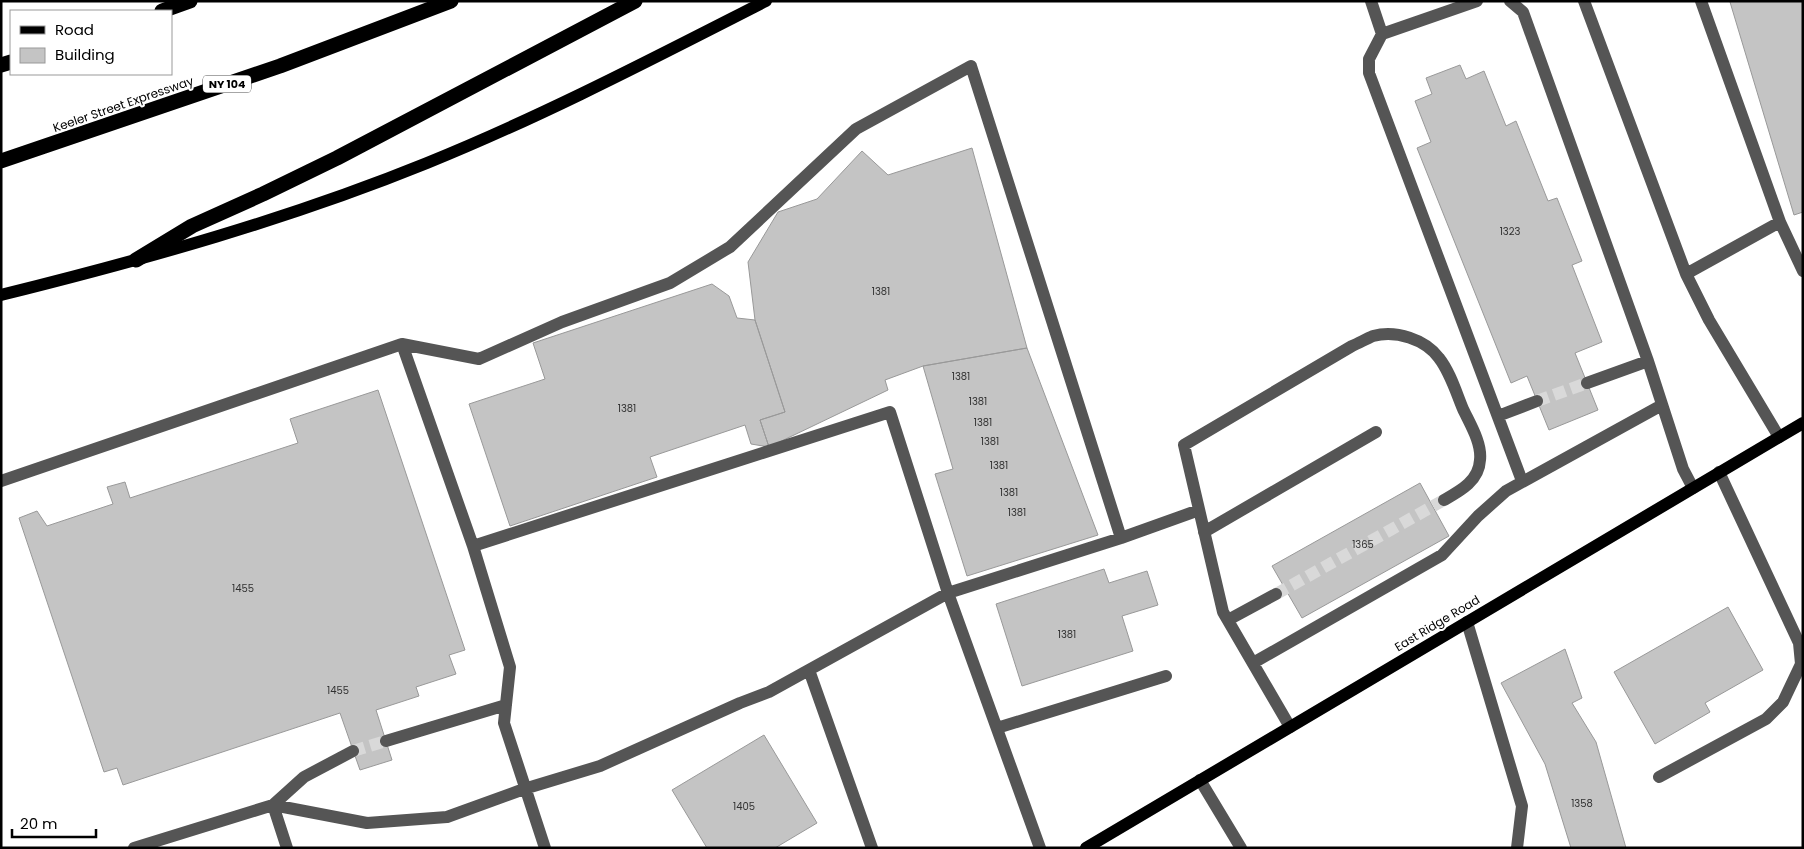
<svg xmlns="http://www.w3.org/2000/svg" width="1804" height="849" font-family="Poppins,sans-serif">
<rect width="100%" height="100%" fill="#fff"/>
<!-- building -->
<path fill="#c4c4c4" stroke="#999" d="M1733,1H1803V212L1794,215L1730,2Z
M1460,65L1466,79L1484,71L1506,126L1516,121L1548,201L1557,198L1582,261L1572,265L1602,342L1575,353L1598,410L1549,430L1527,376L1511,383L1417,148L1431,142L1415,101L1432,94L1426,78Z
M972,148L1027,348L923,366L885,380L888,390L769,447L760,420L785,412L755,320L748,262L778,212L817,199L862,151L888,175Z
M712,284L729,296L737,318L755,320L785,412L760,420L769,447L751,444L745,425L650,457L657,477L510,526L469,404L545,379L533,343Z
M1027,348L1098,535L967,576L935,474L953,469L923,366Z
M378,390L465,650L449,655L456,674L416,687L419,696L376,710L392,760L360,770L340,713L123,785L117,768L104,772L19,518L37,511L47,526L113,504L107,487L125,482L130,498L298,443L290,419Z
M1420,483L1449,536L1302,618L1272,566Z
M1104,569L1109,583L1147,571L1158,605L1122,616L1133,651L1022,686L996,604Z
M1728,607L1763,670L1705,703L1710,712L1655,744L1614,672Z
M1565,649L1582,698L1572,703L1596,742L1626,848H1571L1545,764L1501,683Z
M764,735L817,823L775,848H707L672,790Z"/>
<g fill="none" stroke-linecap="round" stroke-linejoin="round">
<!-- minor-tunnel -->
<path stroke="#d9d9d9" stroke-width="12" stroke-dasharray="12 6" stroke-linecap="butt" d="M1537,401L1587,383
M1276,594L1444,500
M353,751L386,741"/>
<!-- minor -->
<path stroke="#555" stroke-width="12" d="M1371,1L1382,34
M1477,1L1382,34L1369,59V73L1522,481
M1510,1L1523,12L1648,361L1683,469L1693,488
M1584,1L1686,274
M1701,1L1780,222
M402,344L473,546L510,667L504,723L545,848
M1587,383L1648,361
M1498,416L1537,401
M1779,437L1709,320L1686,274L1780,222L1803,271
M1,481L402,344L479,359L562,322L670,283L730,247L856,129L971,66L1121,538
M1204,532L1376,432
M473,546L890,412L948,593L1040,848
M1228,620L1276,594
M1467,622L1522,806L1517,848
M1253,663L1442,555L1478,516L1506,491L1662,405
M809,670L872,848
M1290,727L1223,612L1184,445L1352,346C1359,343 1366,339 1373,336C1396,330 1425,339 1439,358C1450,372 1456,392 1463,409C1470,424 1482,443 1480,460C1479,481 1460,491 1444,500
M997,728L1166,676
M386,741L506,705
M1659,777L1766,719L1783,702L1801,664L1799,643L1719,472
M1200,780L1241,848
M134,848L273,805L367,823L447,817L524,789L600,766L740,703L769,692L948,593L1121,538L1199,510
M287,848L273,805L304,777L353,751"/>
<!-- major -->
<path stroke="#000" stroke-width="12" d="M1,295C146,259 289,219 427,163C543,116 654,58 766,1
M1086,848L1803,423"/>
<!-- highway -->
<path stroke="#000" stroke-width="15" d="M162,11L190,1
M1,65L11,62
M1,161L280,66L451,1
M136,260L192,226L263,194L337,158L635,1"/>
</g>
<g text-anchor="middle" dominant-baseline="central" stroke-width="4" stroke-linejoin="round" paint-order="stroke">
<!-- number labels -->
<g font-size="10" fill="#313131">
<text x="1510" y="231">1323</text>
<text x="881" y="291">1381</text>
<text x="961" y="376">1381</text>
<text x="978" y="401">1381</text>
<text x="627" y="408">1381</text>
<text x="983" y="422">1381</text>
<text x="990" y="441">1381</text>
<text x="999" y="465">1381</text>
<text x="1009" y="492">1381</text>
<text x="1017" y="512">1381</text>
<text x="1363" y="544">1365</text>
<text x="243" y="588">1455</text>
<text x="1067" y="634">1381</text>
<text x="338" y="690">1455</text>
<text x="1582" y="803">1358</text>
<text x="744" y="806">1405</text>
</g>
<!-- shield labels -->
<rect fill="#fff" stroke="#4c4c4c" stroke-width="1" x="203" y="75.5" width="48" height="17" rx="4"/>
<g font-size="11" font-weight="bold" fill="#000">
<text x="227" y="84">NY 104</text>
</g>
<!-- street labels -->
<g font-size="12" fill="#000" stroke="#fff">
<text transform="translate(123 104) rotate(-19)">Keeler Street Expressway</text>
<text transform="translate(1437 623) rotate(-31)">East Ridge Road</text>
</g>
</g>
<!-- border -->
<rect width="1804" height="849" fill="none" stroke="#000000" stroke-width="5"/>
<!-- legend -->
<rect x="10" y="10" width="162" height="65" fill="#ffffff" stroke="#999999"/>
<rect x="20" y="26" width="25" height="8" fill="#000000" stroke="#999999"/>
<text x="55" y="35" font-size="15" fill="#000000">Road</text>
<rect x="20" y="48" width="25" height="15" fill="#c4c4c4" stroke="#999999"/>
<text x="55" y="60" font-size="15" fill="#000000">Building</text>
<!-- scale -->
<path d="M12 829v8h84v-8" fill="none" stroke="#000000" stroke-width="2.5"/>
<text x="20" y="829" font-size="15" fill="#000000" stroke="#ffffff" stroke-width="4" paint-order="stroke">20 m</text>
</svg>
